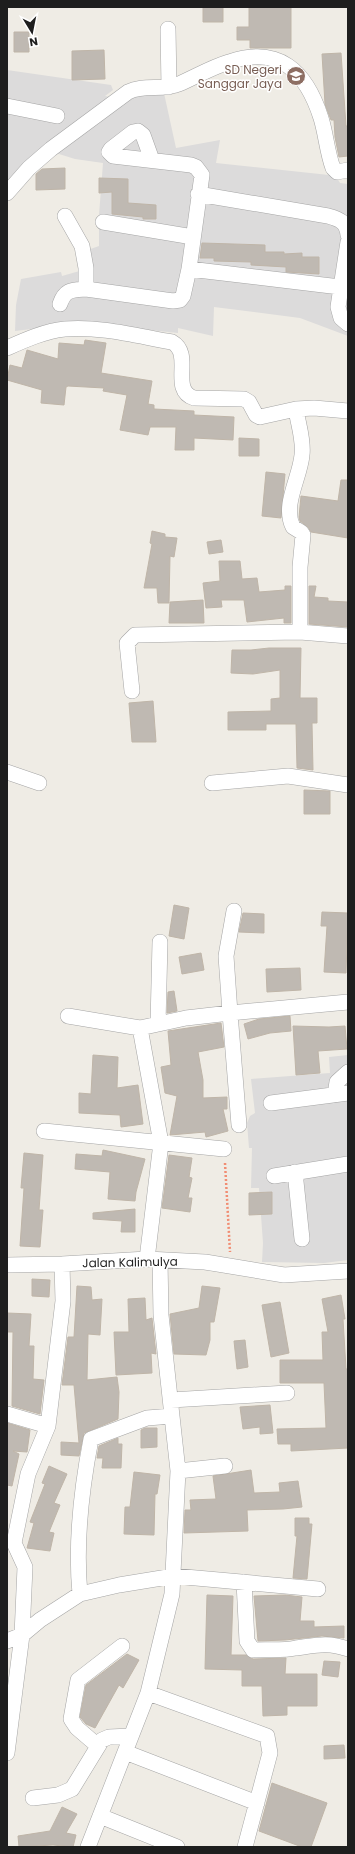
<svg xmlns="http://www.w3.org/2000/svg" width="355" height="1854" font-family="Poppins,sans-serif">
<rect width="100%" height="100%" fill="#efece5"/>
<!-- residential -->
<path fill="#dcdbdb" d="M7,70L111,85L113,90L105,96L111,97L162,84L176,148L220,140L216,163L329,175L337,178L340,183L348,184V336L300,318L214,307L213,336L178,328V333L81,323L15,331L16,305L21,279L61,272L62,276L83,270L85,251L99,246V215L103,163L75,159L43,149L7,184Z
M348,1055V1260L324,1263L262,1262L263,1243L259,1188H251L252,1148H249L247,1123L250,1116L255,1113L251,1079L330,1073L329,1057Z"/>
<!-- building -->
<path fill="#bfb9b2" stroke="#bfb5a8" d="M203,7H223V22H203Z
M249,7H291V48H250V40H237V27H249Z
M14,32H29V52H14Z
M104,50L105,79L72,80V51Z
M341,53L346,126H348V156L339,157L335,137L334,120H331L325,104L322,54Z
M65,168V189L36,190V174L42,169Z
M99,178L128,179V203L156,205V219H143V217L112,214V192L99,193Z
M202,243L265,245V252H284V254L302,253V257H319V274L286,272V267L251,265V262L214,261V258H200Z
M85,340L106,343L101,373L152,381L148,404L154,405V409L194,411V415L234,417L233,440L194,438V450H175L176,427H150L148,435L120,430L127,395L103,391L104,388L68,386L66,387L64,405L41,403L42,390L7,380L10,365L22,368L27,350L58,359L59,343L84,345Z
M239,438L259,439V456H239Z
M266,472L285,474L281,518L262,516Z
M341,480H348V538L311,532L308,527L300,521L299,517L301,496L338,501Z
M152,531L165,534V537L177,538L174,557L170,556L169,603H158L157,588H144L152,544L150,543Z
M221,540L223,552L209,554L207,542Z
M219,561H240L242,579L257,578L259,592L285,590V586H291V623H284V618L247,622L244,600H221L222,607L206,608L203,583L220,581Z
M309,586H316L314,597L328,598V601L348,602V627L309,624Z
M203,600L204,623H169L170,602Z
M269,648H301L300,698H317V723H312L313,770L297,768L296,724H266V730H228V712L271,711V699L280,698V670L253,674L231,673L232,650H251Z
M153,701L156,742H132L129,703Z
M304,790L330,791V814H304Z
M174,905L189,908L184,939L169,936Z
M322,912L348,913L346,973L324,972L327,926H321Z
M243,913L264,914V933L239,932Z
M201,953L204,970L182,974L179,957Z
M300,968L301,990L267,992L266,969Z
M174,991L177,1011L167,1013L168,992Z
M290,1016L291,1031L270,1033L248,1039L244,1024L259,1019Z
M221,1023L224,1047L198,1052L203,1080V1098L227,1097V1109H223L228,1131L206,1137L205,1132L170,1135L177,1096L165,1093L161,1067L171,1065L168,1031Z
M293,1026L329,1027L345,1026L347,1049L318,1051L320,1073L296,1075Z
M93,1055L118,1057L117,1088L138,1085L143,1124L121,1127L120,1115L79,1113V1093L91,1094Z
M103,1150L145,1159L136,1192L135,1201L108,1199L110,1172L75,1169L76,1154L102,1156Z
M24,1153L43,1155L39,1210H43L40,1247L20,1246L24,1188H21Z
M169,1155L192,1158L189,1177L192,1178L188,1198H192L190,1212L162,1208Z
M272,1192V1214L249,1215V1193Z
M135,1209V1232H121L122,1221L93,1219V1213Z
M32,1279L50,1280L49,1297L32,1296Z
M77,1286L91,1287L92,1300L102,1299L100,1335L88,1334L87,1380L117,1377L119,1392L118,1419L84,1433L79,1456L61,1455V1442L79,1443L74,1385H62L68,1337H74Z
M202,1286L220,1288L214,1322H210V1340L206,1355L174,1354L170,1314L199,1308Z
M341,1295L345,1319H343L346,1369H348V1448L291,1451V1444H278L277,1429L326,1428L324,1383H280V1360H323L322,1332H328L322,1299Z
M145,1298L146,1320L152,1318L156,1354L151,1353L152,1373L116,1375L114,1332H129L128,1299Z
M280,1302L289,1353L271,1357L262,1305Z
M7,1313L31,1314L29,1346H34L33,1379L44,1380L40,1414L12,1406L13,1332H7Z
M245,1340L248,1367L237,1369L234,1341Z
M270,1405L273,1433L260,1434V1427L243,1429L240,1407Z
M7,1423L30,1430L27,1452L13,1451L19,1454L12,1486L7,1485Z
M145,1428H157V1447L141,1448V1430Z
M118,1438V1444H122L121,1468H102L103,1458H97L99,1446Z
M49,1466L67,1474L54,1503L60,1505L49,1532L54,1533L50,1551L27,1548L34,1523L30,1522L45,1484L42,1483Z
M251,1470L254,1493L280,1492L279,1483L298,1481L302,1507L283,1509L247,1510L248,1531L184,1533L185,1510H191L190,1500L216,1499L213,1476Z
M134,1472L160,1475L157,1494H155L154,1535L124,1534L125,1507H130Z
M295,1518H309V1524H312L307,1579L293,1578L297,1536H295Z
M207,1595L233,1596L231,1655H246L253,1659L286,1658L285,1674H317V1706H287V1715L263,1716L262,1686H242V1670L205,1669Z
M285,1595L302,1597L300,1621H314V1627L344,1626V1638L322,1636L285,1640L258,1641L254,1596Z
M127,1654L139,1660L123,1688L119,1685L95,1728L86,1724L80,1717L86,1685Z
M324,1661L340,1662L338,1677L322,1675Z
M344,1745L345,1758L324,1759V1746Z
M272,1783L327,1803L311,1847H302L259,1831Z
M62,1807L77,1814L66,1833L76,1835L73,1847L53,1845L19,1847L18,1836L50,1831Z"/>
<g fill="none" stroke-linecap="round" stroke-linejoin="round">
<!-- minor casing -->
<g stroke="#a5a5a5" stroke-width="16">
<path id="minor" d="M168,29L169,87
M7,106L57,116
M7,193L29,168L51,149L128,92C144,84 163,91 179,84C195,77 212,67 229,62C279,45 306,71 321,118C326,134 327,152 333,168L337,172L348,170
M198,194L328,216C339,219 347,222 348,235
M65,216L82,246L86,268V289
M103,222L193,237
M348,242L338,307L341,318L348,324
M189,269L340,287
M60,304C65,289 72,290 86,289L173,301L180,300L183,296L189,269L202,175L196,167L191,165L113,156L109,152L111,149L133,132L138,131L143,135L152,160
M7,348C25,340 45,331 65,329C100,326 137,336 172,342C194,354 169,390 194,398L244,399L249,402L256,415L260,417L296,409L314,408L348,411
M296,409C298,424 304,440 302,455C300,478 282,505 293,527L301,532L303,535L300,567V632
M132,691L127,643L135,635L300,632L348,636
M7,772L39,783
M212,783L288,776L348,785
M234,911L226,956L230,1013L348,1002
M68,1016L140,1028
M158,1024L160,942
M335,1095L337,1082L348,1072
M271,1103L348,1093
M44,1131L224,1149
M295,1172L302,1239
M274,1176L348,1164
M147,1259L161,1143L140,1028L186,1018L230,1013L239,1125
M7,1265L62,1264L147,1259L205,1262L284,1275L348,1271
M171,1400L287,1393
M7,1414L48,1426
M178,1471L225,1466
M244,1582L247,1641L253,1650C267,1649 282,1651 296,1648C318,1645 327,1642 348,1649
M80,1594C75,1542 81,1491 91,1439L147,1418L172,1416
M7,1641L22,1635L40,1620L80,1594L119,1585L174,1576L318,1589
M148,1693L267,1736L270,1753L245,1847
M98,1746L77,1728L71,1719L78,1680L122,1646
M125,1752L257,1803
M7,1753L22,1635L25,1567L14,1543L28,1474L48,1426L63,1301L62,1264
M33,1798L58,1795L72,1789L102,1740L109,1737L131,1736
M100,1816L177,1847
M88,1847L148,1693L172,1594L178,1471L161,1315L160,1260"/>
</g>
<!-- path -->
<path stroke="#f18d73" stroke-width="2.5" stroke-dasharray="2 2" stroke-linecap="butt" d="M225,1163L230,1252"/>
<!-- minor -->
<use href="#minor" stroke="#fff" stroke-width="15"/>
</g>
<!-- icons -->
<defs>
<g id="school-disc" transform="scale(1)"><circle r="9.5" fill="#8d6e63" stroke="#fff"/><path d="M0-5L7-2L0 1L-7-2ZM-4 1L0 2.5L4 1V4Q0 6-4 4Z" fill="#fff"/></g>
</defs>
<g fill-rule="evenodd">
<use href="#school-disc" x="296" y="76"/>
</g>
<g text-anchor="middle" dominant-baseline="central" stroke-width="3" stroke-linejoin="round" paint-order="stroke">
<!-- education labels -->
<g font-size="12" fill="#785e54" stroke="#fff" text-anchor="end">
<text x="282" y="69">SD Negeri<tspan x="282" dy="14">Sanggar Jaya</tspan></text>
</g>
<!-- street labels -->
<g font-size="12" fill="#1e1e1e" stroke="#fff">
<text transform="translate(130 1262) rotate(-1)">Jalan Kalimulya</text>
</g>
</g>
<!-- border -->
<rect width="355" height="1854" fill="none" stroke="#1e1e1e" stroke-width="16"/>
<!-- north arrow -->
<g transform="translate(32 32) rotate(170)" stroke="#ffffff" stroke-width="3" paint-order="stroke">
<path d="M0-3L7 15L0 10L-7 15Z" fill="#1e1e1e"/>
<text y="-6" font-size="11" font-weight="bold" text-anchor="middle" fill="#1e1e1e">N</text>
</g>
</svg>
